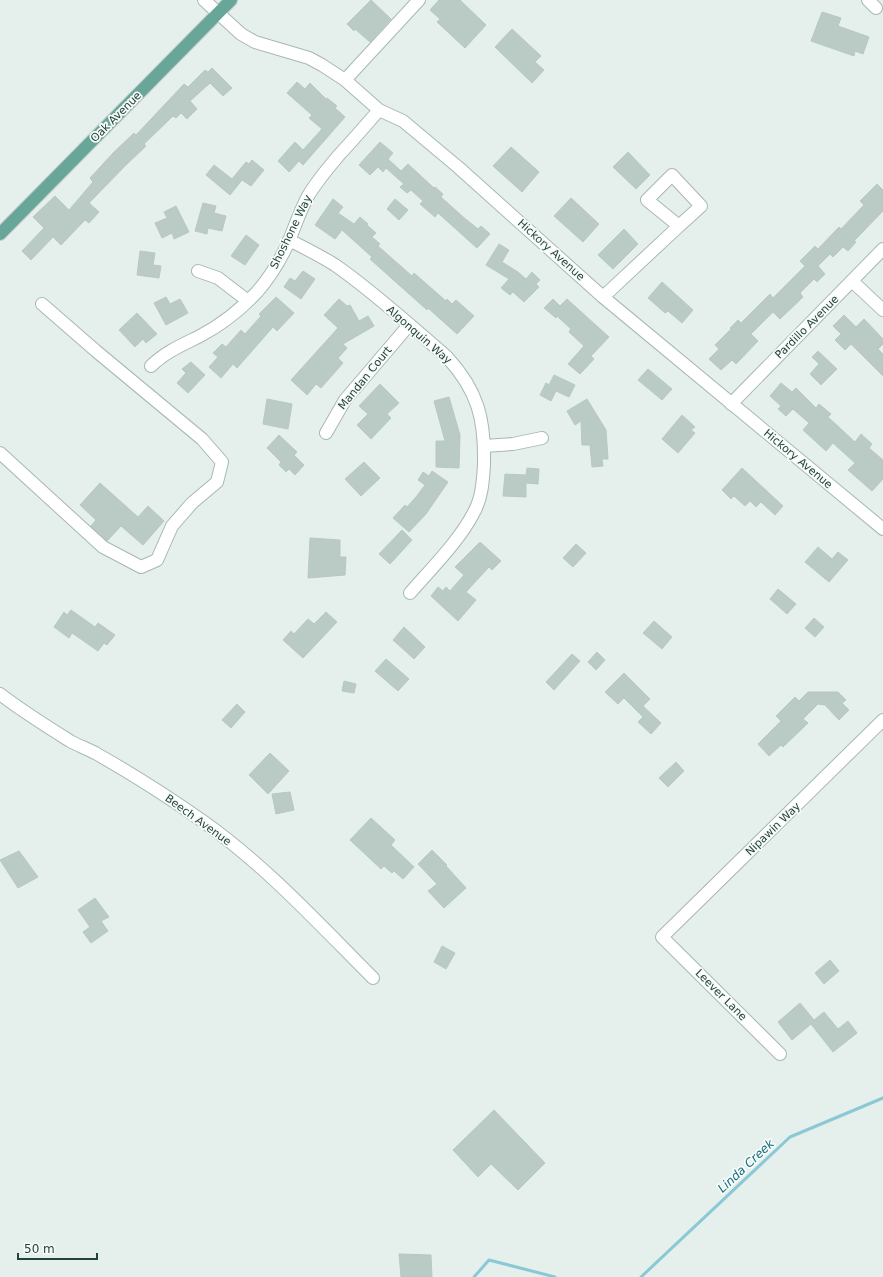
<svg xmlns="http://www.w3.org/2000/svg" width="883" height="1277" font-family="'DejaVu Sans',sans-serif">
<rect width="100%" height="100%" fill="#e5efeb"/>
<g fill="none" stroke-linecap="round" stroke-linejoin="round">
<!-- stream -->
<path stroke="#8bc8d6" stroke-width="3" d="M474,1277L489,1260L555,1277
M641,1277L790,1137L883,1098"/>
</g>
<!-- building -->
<path fill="#bacac4" stroke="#b7c9c2" d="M371,0L391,19L370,42L355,29L354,31L347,24Z
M439,0H460L486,25L465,48L437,22L440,19L430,10Z
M822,12L841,18L838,26L869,37L863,54L855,51L854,56L811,41Z
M512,29L541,56L535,62L544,70L532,83L495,47Z
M212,68L232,88L223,96L210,83L190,101L197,109L187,119L181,113L176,118L173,116L144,144L146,146L126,165L89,203L99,212L89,223L85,220L61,245L53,237L31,260L22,251L44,228L33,217L55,196L69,210L93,182L90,178L114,152L134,133L136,135L184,84L188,87L205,70L208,72Z
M297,82L305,89L310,83L326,99L327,98L337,106L335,108L345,117L303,165L299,161L289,172L278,161L295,142L303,150L322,129L309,118L312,115L287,93Z
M380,142L393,153L388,159L401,171L408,164L434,188L435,187L443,194L441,197L462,216L478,229L481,226L490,234L477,248L438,213L435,217L420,204L423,201L411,190L407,193L400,187L404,184L386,168L383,172L378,167L370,175L359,165Z
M511,147L539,172L522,192L493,166Z
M628,152L650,175L636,189L613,167Z
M252,160L264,170L251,186L242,180L230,195L206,175L214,165L232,179L246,162L249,164Z
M877,184L883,190V211L854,241L856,242L848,251L843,247L833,257L830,254L818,266L825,274L817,282L814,279L800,293L803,297L780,319L773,312L751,334L758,341L736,364L732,360L721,370L709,359L719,349L715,345L731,329L730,328L738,320L741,323L770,294L773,298L805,266L800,261L815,246L818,249L839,227L841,229L864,205L860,201Z
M571,198L599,224L583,242L554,216Z
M333,199L343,207L338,213L354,224L360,217L368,224L367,225L376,233L372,237L380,244L378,246L412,276L414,273L446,301L447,299L452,304L456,300L474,316L457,334L428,308L427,310L370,259L372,257L342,230L335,239L315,225Z
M395,199L408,210L399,220L387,209Z
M203,203L216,206L214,213L226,216L222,231L208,228L207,234L195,231Z
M176,206L189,232L174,239L172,233L162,238L155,223L167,218L164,212Z
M624,229L638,244L613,269L598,255Z
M246,235L259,245L245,265L231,256Z
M499,244L509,250L502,262L518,272L526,279L532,272L540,280L536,284L539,287L524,302L513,292L510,295L501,288L509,279L486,265Z
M140,251L155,253L153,265L161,266L159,278L137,275Z
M303,271L315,279L301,299L284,287L290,278L295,281Z
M662,282L693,310L682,323L668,311L665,313L648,298Z
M166,297L170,304L180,299L188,313L166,325L154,303Z
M276,297L294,313L277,331L273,327L237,368L233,364L221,378L209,367L218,357L213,353L222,344L226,347L241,330L245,334L261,316L259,314Z
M339,299L347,306L350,305L359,321L368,316L374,326L343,344L347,348L338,358L343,363L321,388L316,384L307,395L291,380L338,328L324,315Z
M553,299L560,306L567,299L609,337L591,356L594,359L580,374L568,364L584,346L569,332L571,329L557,316L556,318L544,308Z
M137,313L157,334L146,343L143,339L135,347L119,330Z
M844,315L856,327L864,319L883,339V344L878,349L883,354V376L851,344L845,350L835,340L841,334L833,326Z
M818,351L837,369L821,385L810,374L819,364L812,357Z
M191,362L205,375L188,393L177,383L186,373L182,369Z
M648,369L672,389L662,400L638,380Z
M554,375L575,385L569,397L556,391L551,401L540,395L546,383L549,385Z
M781,383L792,392L796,388L816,408L819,404L831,414L828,417L855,442L861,434L872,444L869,448L883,460V479L872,491L848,470L855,463L833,443L826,451L803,430L809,423L793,409L786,416L778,409L781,406L770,396Z
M380,384L399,403L387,414L391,418L371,439L357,425L368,414L359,406Z
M449,397L460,435L459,468L436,467V441H445L434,401Z
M267,399L292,404L288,429L263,424Z
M587,399L606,430L608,459H602L603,466L592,467L590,445H582L581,421L575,425L567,411Z
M682,415L695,427L691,430L695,433L678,453L662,439Z
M279,435L297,452L294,455L304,465L295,475L289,469L286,472L279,465L281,462L267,448Z
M364,462L380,478L361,496L345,479Z
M527,468L539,469L538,484L526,483V497L503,496L505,474L526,475Z
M742,468L783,506L775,515L761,502L756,507L750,501L745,506L734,496L731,499L722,490Z
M432,471L448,482L426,514L409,532L393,518L405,505L407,507L416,497L425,485L418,480L423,472L429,476Z
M100,483L138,517L148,506L164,521L143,545L121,526L107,541L91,526L96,520L80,505Z
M402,530L412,540L390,564L379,554Z
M310,538L340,540V557H346L345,575L308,578Z
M480,542L501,561L492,570L489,567L466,592L476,600L458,621L431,596L438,587L443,591L446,587L450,591L464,575L455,567Z
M576,544L586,553L573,567L563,558Z
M818,547L832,559L838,552L848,560L829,582L805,562Z
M778,589L796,604L787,614L770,599Z
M71,610L95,627L98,623L115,635L107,645L104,643L98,651L72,633L69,638L54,627L64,612L67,615Z
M326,612L337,622L303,658L283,640L291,631L294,634L308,619L314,624Z
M814,618L824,627L815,637L805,628Z
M654,621L672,637L662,649L643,633Z
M404,627L425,647L414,659L393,640Z
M597,652L605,660L596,670L588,662Z
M572,654L580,661L554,690L546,682Z
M386,659L409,679L398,691L375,671Z
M624,673L650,699L643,706L661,723L651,734L638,722L643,717L624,698L618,704L605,692Z
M344,681L356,684L354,693L342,691Z
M808,692H838L846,700L842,703L849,710L839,720L825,705L818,704L803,719L808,723L783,747L781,745L769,756L758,744L781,721L776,716L795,697L799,701Z
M237,704L245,712L231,728L222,720Z
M270,753L289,771L268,794L249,775Z
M676,762L684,771L668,787L659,778Z
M290,792L294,810L276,814L272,794Z
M371,818L395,840L391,845L414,867L403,879L394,871L392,873L384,866L381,869L350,840Z
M432,850L447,865L446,866L466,888L444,908L428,891L437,884L418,864Z
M19,851L38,877L18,888L0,860Z
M95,898L109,917L101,921L108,931L91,943L83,932L90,927L78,910Z
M442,946L455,953L446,969L434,962Z
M830,960L839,971L824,984L815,973Z
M800,1003L814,1020L824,1012L838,1029L848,1021L857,1033L833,1052L811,1024L792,1040L778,1022Z
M494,1110L545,1163L518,1190L491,1164L478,1177L453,1150Z
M399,1254L431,1255L432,1277H401Z"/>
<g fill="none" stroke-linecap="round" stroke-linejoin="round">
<!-- minor casing -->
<g stroke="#a7b8b2" stroke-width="14">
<path id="minor" d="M204,0L241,34L255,42L309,58L322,65L345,80L379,110L403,121L458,167L603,297L883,529
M868,0L876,8
M345,80L419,0
M289,240C305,248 321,256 335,265C374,292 412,327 447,357C478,391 485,419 484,464C483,481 482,499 473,514C459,541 430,570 410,593
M198,271L218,278L248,301
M852,281L883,310
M603,297L679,226L647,200L672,175L701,206L679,226
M151,366C165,352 182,345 200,336C221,325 240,310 257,292C270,277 281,259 289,241C295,226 300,211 308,196C317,181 328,168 339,155C353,140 366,125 379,110
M731,404L883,249
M326,433L345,400L409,325
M484,446L513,444L542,438
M0,453L103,547L141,567L157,560L172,526L192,503L217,482L222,462L202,439L96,351L42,304
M0,694C22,711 46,726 70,741C79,746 88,749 97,754C134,775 170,798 204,822C267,867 319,924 373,978
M780,1054L662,937L883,720"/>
</g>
<!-- major casing -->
<g stroke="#c1cac8" stroke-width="14">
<path id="major" d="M0,234L231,0"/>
</g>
<!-- minor -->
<use href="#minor" stroke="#fff" stroke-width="12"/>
<!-- major -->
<use href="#major" stroke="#67a698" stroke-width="12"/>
</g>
<g text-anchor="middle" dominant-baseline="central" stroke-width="3.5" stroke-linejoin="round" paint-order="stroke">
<!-- street labels -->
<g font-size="11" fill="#23423a" stroke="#f6fbf8">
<text transform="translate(116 117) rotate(-45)">Oak Avenue</text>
<text transform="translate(291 232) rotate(-64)">Shoshone Way</text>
<text transform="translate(551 250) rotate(42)">Hickory Avenue</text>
<text transform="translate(807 327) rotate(-45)">Pardillo Avenue</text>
<text transform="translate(419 335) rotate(41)">Algonquin Way</text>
<text transform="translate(365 378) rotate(-51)">Mandan Court</text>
<text transform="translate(798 459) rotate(40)">Hickory Avenue</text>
<text transform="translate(198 820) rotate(36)">Beech Avenue</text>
<text transform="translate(773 829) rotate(-44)">Nipawin Way</text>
<text transform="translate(721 995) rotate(45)">Leever Lane</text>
</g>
<!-- water labels -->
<g font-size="12" font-style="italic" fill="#196d82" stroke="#f6fbf8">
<text transform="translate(746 1166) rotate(-43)">Linda Creek</text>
</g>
</g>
<!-- scale -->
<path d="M18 1253v6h79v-6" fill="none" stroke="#23423a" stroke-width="2"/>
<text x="24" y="1253" font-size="12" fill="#23423a" stroke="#f6fbf8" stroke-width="3" paint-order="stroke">50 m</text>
</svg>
